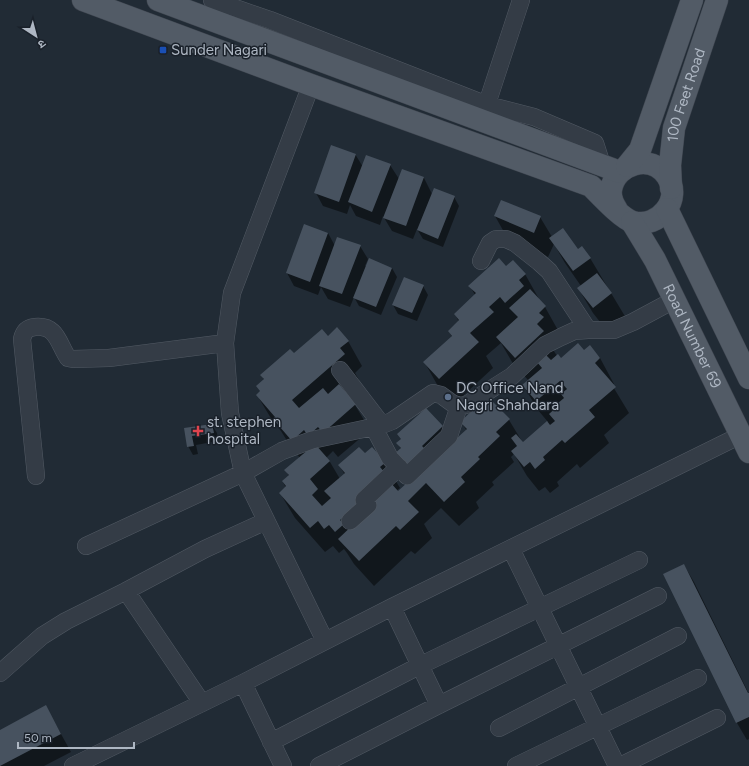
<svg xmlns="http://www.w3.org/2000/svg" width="749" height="766" font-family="Figtree,'Noto Sans Devanagari',sans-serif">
<rect width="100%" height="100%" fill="#212b35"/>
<!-- shadow -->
<path fill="#0007" d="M355,154L363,167L390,165L399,179L424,178L432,194L454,197L459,206L443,247L423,239L417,229L413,239L392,231L383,216L380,225L356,216L350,205L347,214L323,206L316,193Z
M495,216L540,217L552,237L578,250L590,258L626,318L608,332L593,313L578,288L581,286L565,263L554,244L548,257L509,241Z
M328,233L335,246H360L368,259L365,266L392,268L397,277L381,315L359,306L354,297L350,307L328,299L321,287L318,295L294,286L287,273Z
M506,267L525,274L539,299L538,300L545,307L559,332L552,348L557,356L561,359L583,352L589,347L600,358L614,384L612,385L629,413L604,435L609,443L580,468L577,464L557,482L559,486L550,493L545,487L539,491L527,476L514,454L511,457L514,462L492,482L494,485L476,502L479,508L459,526L441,508L424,524L432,538L415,554L411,551L374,586L354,564L347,553L344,549L339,553L333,546L325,552L295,518L280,493L286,488L283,482L289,476L286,470L300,458L289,444L281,431L272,420L257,395L261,392L264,380L262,375L294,355L328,337L348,341L362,366L355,373L359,380L344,392L355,405L370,430L338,457L333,451L326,458L330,462L340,479L345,475L339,465L365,455L385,463L400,488L396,491L398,493L411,481L401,449L398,444L426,409L442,427L452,444L467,431L461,422L485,409L509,420L523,443L548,422L538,410L523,385L528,380L512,362L501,343L486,356L493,368L454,404L439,388L425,363L452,337L449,331L459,322L455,314L475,295L470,286Z
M423,286L428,295L417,321L398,314L393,305Z
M212,425L217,433L218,441L196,445L198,454L193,455L188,446L185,429Z
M684,565L694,582L749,694V739L747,740L737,723L664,574Z
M46,707L71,752L44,766H0V731Z"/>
<!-- building -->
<path fill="#47525f" d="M331,145L356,154L339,202L314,193Z
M366,155L391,164L372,212L348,202Z
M402,169L424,177L406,226L383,218Z
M434,188L455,196L438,239L417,230Z
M501,200L541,216L534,233L494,216Z
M304,224L328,233L310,282L286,273Z
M563,228L578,249L582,246L591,258L573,271L549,238Z
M337,237L361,245L342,294L319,286Z
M369,258L392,268L376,307L353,298Z
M499,258L506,266L513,260L526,274L519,280L524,286L505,303L500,297L489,307L494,312L470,333L479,342L439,379L423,362L452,336L448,331L459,320L454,314L476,293L468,286Z
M597,273L612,293L593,308L577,288Z
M404,277L424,285L412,313L392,305Z
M530,289L546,306L539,313L544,317L537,324L544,331L515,358L496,337L518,317L509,308Z
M337,327L349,341L340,348L345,354L292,400L299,408L323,388L328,394L339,384L356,404L323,433L318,427L308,436L304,430L292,441L273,419L275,417L256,395L260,391L256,386L264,379L260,375L290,349L294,353L322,329L328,336Z
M578,343L584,350L590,345L600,358L595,363L616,387L589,410L595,417L565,443L562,440L543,457L545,460L535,469L530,462L524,467L511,451L517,446L511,438L516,434L523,442L547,421L550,425L555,421L549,414L558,406L557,404L564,398L561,394L567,389L560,381L536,401L522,385L542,368L537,362L545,354L551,360L558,354L561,358Z
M492,401L510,419L496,432L500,436L478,457L480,459L461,477L465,482L444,502L426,483L408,501L419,512L400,530L396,526L359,561L338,539L374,505L370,501L390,482L398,491L467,429L460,422L480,403L485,408Z
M426,408L443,426L422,446L428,452L409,470L394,454L401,448L396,443L401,439L397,434Z
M212,424L214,433L192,436L194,446L187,447L184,428Z
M315,444L330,461L310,479L318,489L312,495L322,506L331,498L324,491L345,473L338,465L359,447L365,453L372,447L386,462L380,467L386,474L361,502L340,520L344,524L335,532L329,525L324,529L318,521L310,528L279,493L286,486L282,481L289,475L284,470Z
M684,564L748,693H749V717L736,723L663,574Z
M46,705L61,734L0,766V730Z"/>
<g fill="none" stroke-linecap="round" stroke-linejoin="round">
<!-- minor casing -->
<g stroke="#525a64" stroke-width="18">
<path id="minor" d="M212,0L270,20L487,105L534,117L595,143L602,165
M311,85L232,293L225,343L230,413L243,473L325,641
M483,116L521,0
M481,261L490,243L496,239H506L515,243L539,262L549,271L588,330
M340,370L382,425
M373,426L390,458L407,476L449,436L459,406
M36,476L22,339C24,331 27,328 35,327C57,325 58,343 68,358L73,359L109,358L225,343
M350,521L368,505L364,500L399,467
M86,546L243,473L282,451L312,440L382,425L392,421L433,393L441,395L452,403L459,406L466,405L512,376L545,345L561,337L574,331L588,330H614L633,322L674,300
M511,549L617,766
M126,591L202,703
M392,607L439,705
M0,673L42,636L66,621L126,591L205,549L266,521
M243,683L283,766
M499,728L678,636
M271,742L419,666L639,560
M73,766L243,683L392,607L741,435
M319,766L439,705L658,596
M516,766L698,678
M620,766L717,718"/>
</g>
<!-- major casing -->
<g stroke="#3e454f" stroke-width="23">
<g id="major">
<path d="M83,0L311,85L591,186C600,195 622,219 633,222C659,229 683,199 667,176C651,153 615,163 611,190C610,197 613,204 617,210"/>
<path d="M158,0L620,172"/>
<path d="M627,166L640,150L692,0"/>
<path id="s1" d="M671,188L670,165L674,128L717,0"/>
<path d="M667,209L749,378"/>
<path id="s2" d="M632,222L655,260L749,452"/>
</g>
</g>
<!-- minor -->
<use href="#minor" stroke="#343c46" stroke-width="17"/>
<!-- major -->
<use href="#major" stroke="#525b66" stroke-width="22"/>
</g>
<!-- markers -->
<rect fill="#1a4fb4" stroke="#1a212a" stroke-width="1.5" x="159" y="46" width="8" height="8" rx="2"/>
<circle fill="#5c6f8a" stroke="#1a212a" stroke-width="1.5" cx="448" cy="397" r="4"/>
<path fill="#e0444e" stroke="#1a212a" stroke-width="1.5" d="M196 425h4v4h4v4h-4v4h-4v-4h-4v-4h4z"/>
<g text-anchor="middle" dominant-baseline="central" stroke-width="3" stroke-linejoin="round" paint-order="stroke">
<!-- poi labels -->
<g font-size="15" fill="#aeb7c3" stroke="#1a212a" text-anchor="start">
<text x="171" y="50">Sunder Nagari</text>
<text x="456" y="388">DC Office Nand<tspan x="456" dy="17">Nagri Shahdara</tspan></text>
<text x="207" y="422">st. stephen<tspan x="207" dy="17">hospital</tspan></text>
</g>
<!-- street labels -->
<g font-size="15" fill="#aeb7c3" stroke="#1a212a">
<text stroke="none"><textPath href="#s1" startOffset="95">100 Feet Road</textPath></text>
<text stroke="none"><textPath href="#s2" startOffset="129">Road Number 69</textPath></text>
</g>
</g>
<!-- north arrow -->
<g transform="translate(36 36) rotate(144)" stroke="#1a212a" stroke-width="3" paint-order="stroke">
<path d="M0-3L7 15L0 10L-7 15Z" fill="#aeb7c3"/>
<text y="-6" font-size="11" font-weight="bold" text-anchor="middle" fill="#aeb7c3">उ</text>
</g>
<!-- scale -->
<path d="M18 742v6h116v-6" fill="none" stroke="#aeb7c3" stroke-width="2"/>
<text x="24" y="742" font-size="12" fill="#aeb7c3" stroke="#1a212a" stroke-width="3" paint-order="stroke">50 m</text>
</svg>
